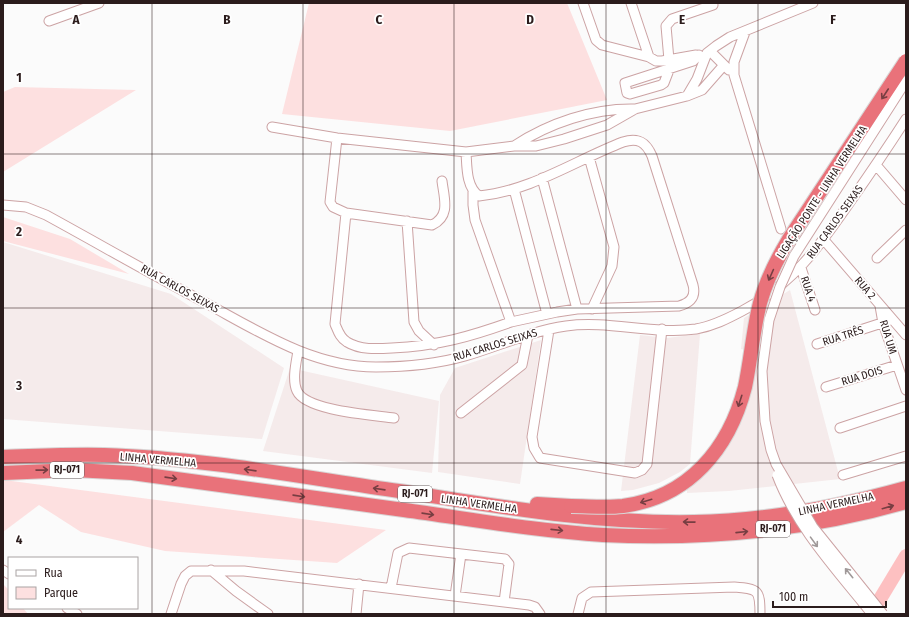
<svg xmlns="http://www.w3.org/2000/svg" width="909" height="617" font-family="'Fira Sans Condensed',sans-serif">
<rect width="100%" height="100%" fill="#fbfbfb"/>
<!-- built -->
<path fill="#f5ebeb" d="M3,242L171,294L284,368L262,439L3,419Z
M790,290L840,479L729,491L687,493V487L702,476L722,454L739,427L744,414L747,400L746,350L741,349L744,318Z
M700,334L690,464L680,472L659,483L633,490L621,491L640,335L667,338Z
M541,340L520,484L438,472L440,395L455,368Z
M290,368L439,401L432,473L263,451Z"/>
<!-- green -->
<path fill="#fde0e0" d="M309,3H567L607,100L450,131L282,114Z
M15,87L136,90L3,172V92Z
M3,217L70,239L129,274L3,241Z
M3,480H4L386,530L337,563L165,551L81,532L39,505L3,532Z
M3,584L9,590V608H23L28,614H3Z"/>
<g fill="none" stroke-linecap="round" stroke-linejoin="round">
<!-- river -->
<path stroke="#fdc0c1" stroke-width="14" d="M871,614L906,556"/>
<!-- minor casing -->
<g stroke="#cca3a4" stroke-width="11">
<path id="minor" d="M583,3L596,40L602,45L649,57
M631,3L649,57L656,61H662L696,55
M49,21L99,3
M745,32L734,62V75L781,229
M710,51L729,70
M669,60L666,26L672,19L713,5
M669,70L664,83L661,85L630,94L627,93L625,83L693,61L699,55
M687,96L702,90L724,65
M272,127L337,138L466,152L514,146H536L564,139L607,125L635,109L687,96L697,79L707,53L716,46L730,37L813,3
M337,138L330,202L333,207L346,213L432,225C451,216 444,198 442,181
M514,146C549,123 593,108 635,109
M466,152C467,167 466,187 479,196C531,191 576,160 623,142C638,137 646,142 652,156L693,285C696,297 690,303 679,306L577,309L557,312L511,322L475,220L473,205V192
M589,157L614,247L612,266L592,309
M876,165L906,200
M542,178L577,309
M514,189L547,314
M3,205L26,207L46,215C99,244 151,274 204,302C258,331 312,367 376,367C404,367 437,364 465,356C499,346 531,331 566,326C609,320 653,335 696,329C713,326 727,319 742,311C792,285 819,247 850,202C869,175 888,147 906,119
M346,213L335,324C338,331 340,338 347,342C360,350 376,349 392,348C437,346 469,337 511,322
M407,221L414,322L419,331L434,345
M824,240L906,335
M877,258L906,230
M801,268L815,310
M880,306L883,323L906,390
M549,330L532,437L534,448L540,458L635,473L642,470L647,464L662,329
M817,344L888,321
M298,351C296,363 292,380 297,391C306,411 373,415 394,418
M826,387L897,365
M461,413L522,365L528,335
M840,428L906,406
M843,475L906,456
M3,570L9,574
M211,570L236,591L268,614
M391,588L398,553L409,548L505,559L509,564L504,602
M455,596L461,554
M67,608L77,614
M171,614L181,584L185,576L191,571H244L529,605L535,607L540,614
M356,614L359,584
M578,614L582,598L591,592L734,587C758,589 760,589 760,614"/>
</g>
<!-- highway casing -->
<g stroke="#d9d6d6" stroke-width="16">
<path id="highway" d="M3,457C37,456 70,454 104,455C202,458 301,477 399,491C497,506 595,524 694,522C765,521 838,507 906,488
M3,473L74,470L132,473C223,485 313,498 404,510C470,519 537,531 603,535C705,540 808,530 906,502
M537,504L571,506"/>
</g>
<!-- minor -->
<use href="#minor" stroke="#fff" stroke-width="9"/>
<!-- highway -->
<use href="#highway" stroke="#e9727a" stroke-width="14"/>
<!-- minor-bridge casing -->
<g stroke="#cca3a4" stroke-width="11" stroke-linecap="butt">
<path id="minor-bridge" d="M777,475C797,528 837,570 872,614
M883,614L813,527L776,464L771,450L765,421L762,371L769,320L780,287L794,256L906,81"/>
</g>
<!-- highway-bridge casing -->
<g stroke="#d9d6d6" stroke-width="16" stroke-linecap="butt">
<path id="highway-bridge" d="M571,506C588,506 605,508 623,506C689,497 729,449 745,387C751,359 753,330 760,303C766,281 777,259 789,239L906,61"/>
</g>
<!-- minor-bridge -->
<use href="#minor-bridge" stroke="#fff" stroke-width="9"/>
<!-- highway-bridge -->
<use href="#highway-bridge" stroke="#e9727a" stroke-width="14"/>
</g>
<!-- one-way arrows -->
<defs><path id="oneway-shaft" d="M-6 0H5M1.5-3L5.5 0L1.5 3" fill="none" stroke-width="1.6" stroke-linecap="round" stroke-linejoin="round"/></defs>
<g stroke="#773e42">
<use href="#oneway-shaft" transform="translate(885 94) rotate(123)"/>
<use href="#oneway-shaft" transform="translate(771 275) rotate(114)"/>
<use href="#oneway-shaft" transform="translate(740 401) rotate(108)"/>
<use href="#oneway-shaft" transform="translate(42 470) rotate(-1)"/>
<use href="#oneway-shaft" transform="translate(250 470) rotate(-172)"/>
<use href="#oneway-shaft" transform="translate(171 478) rotate(8)"/>
<use href="#oneway-shaft" transform="translate(379 489) rotate(-172)"/>
<use href="#oneway-shaft" transform="translate(299 496) rotate(8)"/>
<use href="#oneway-shaft" transform="translate(646 501) rotate(163)"/>
<use href="#oneway-shaft" transform="translate(888 507) rotate(-16)"/>
<use href="#oneway-shaft" transform="translate(428 514) rotate(8)"/>
<use href="#oneway-shaft" transform="translate(689 522) rotate(-179)"/>
<use href="#oneway-shaft" transform="translate(557 530) rotate(6)"/>
<use href="#oneway-shaft" transform="translate(742 532) rotate(-6)"/>
</g>
<g stroke="#a09999">
<use href="#oneway-shaft" transform="translate(814 542) rotate(54)"/>
<use href="#oneway-shaft" transform="translate(849 573) rotate(-129)"/>
</g>
<!-- grid -->
<path fill="none" stroke="#2b1c1c" stroke-width="1" stroke-opacity="0.55" d="M152,3V614M303,3V614M454,3V614M606,3V614M758,3V614M3,154H906M3,308H906M3,463H906"/>
<g text-anchor="middle" dominant-baseline="central" stroke-width="3.5" stroke-linejoin="round" paint-order="stroke">
<!-- shield labels -->
<g fill="#fff" stroke="#6b6060" stroke-width="1">
<rect x="50" y="462" width="34" height="16" rx="3"/>
<rect x="398" y="486" width="34" height="16" rx="3"/>
<rect x="756" y="521" width="34" height="16" rx="3"/>
</g>
<g font-size="10" font-weight="bold" fill="#2b1c1c">
<text x="67" y="470">RJ-071</text>
<text x="415" y="494">RJ-071</text>
<text x="773" y="529">RJ-071</text>
</g>
<!-- street labels -->
<g font-size="11" fill="#2b1c1c" stroke="#fff">
<text transform="translate(822 192) rotate(-57)">LIGAÇÃO PONTE - LINHA VERMELHA</text>
<text transform="translate(835 222) rotate(-54)">RUA CARLOS SEIXAS</text>
<text transform="translate(865 288) rotate(50)">RUA 2</text>
<text transform="translate(180 289) rotate(29)">RUA CARLOS SEIXAS</text>
<text transform="translate(808 289) rotate(71)">RUA 4</text>
<text transform="translate(843 336) rotate(-18)">RUA TRÊS</text>
<text transform="translate(888 337) rotate(73)">RUA UM</text>
<text transform="translate(495 345) rotate(-17)">RUA CARLOS SEIXAS</text>
<text transform="translate(862 376) rotate(-17)">RUA DOIS</text>
<text transform="translate(158 460) rotate(5)">LINHA VERMELHA</text>
<text transform="translate(479 504) rotate(8)">LINHA VERMELHA</text>
<text transform="translate(836 504) rotate(-12)">LINHA VERMELHA</text>
</g>
</g>
<g font-size="13" text-anchor="middle" font-weight="bold" fill="#2b1c1c" stroke="#fff" stroke-width="3.5" stroke-linejoin="round" paint-order="stroke">
<text x="76" y="24">A</text>
<text x="227" y="24">B</text>
<text x="379" y="24">C</text>
<text x="530" y="24">D</text>
<text x="682" y="24">E</text>
<text x="833" y="24">F</text>
<text x="19" y="82">1</text>
<text x="19" y="236">2</text>
<text x="19" y="390">3</text>
<text x="19" y="544">4</text>
</g>
<!-- border -->
<rect width="909" height="617" fill="none" stroke="#2b1c1c" stroke-width="8"/>
<!-- legend -->
<rect x="8" y="557" width="130" height="52" fill="#ffffff" stroke="#aaa4a4"/>
<rect x="16" y="570" width="20" height="6" fill="#ffffff" stroke="#aaa4a4"/>
<text x="44" y="577" font-size="12" fill="#2b1c1c">Rua</text>
<rect x="16" y="587" width="20" height="12" fill="#fde0e0" stroke="#aaa4a4"/>
<text x="44" y="597" font-size="12" fill="#2b1c1c">Parque</text>
<!-- scale -->
<path d="M773 601v6h113v-6" fill="none" stroke="#2b1c1c" stroke-width="2"/>
<text x="779" y="601" font-size="12" fill="#2b1c1c" stroke="#ffffff" stroke-width="3" paint-order="stroke">100 m</text>
</svg>
